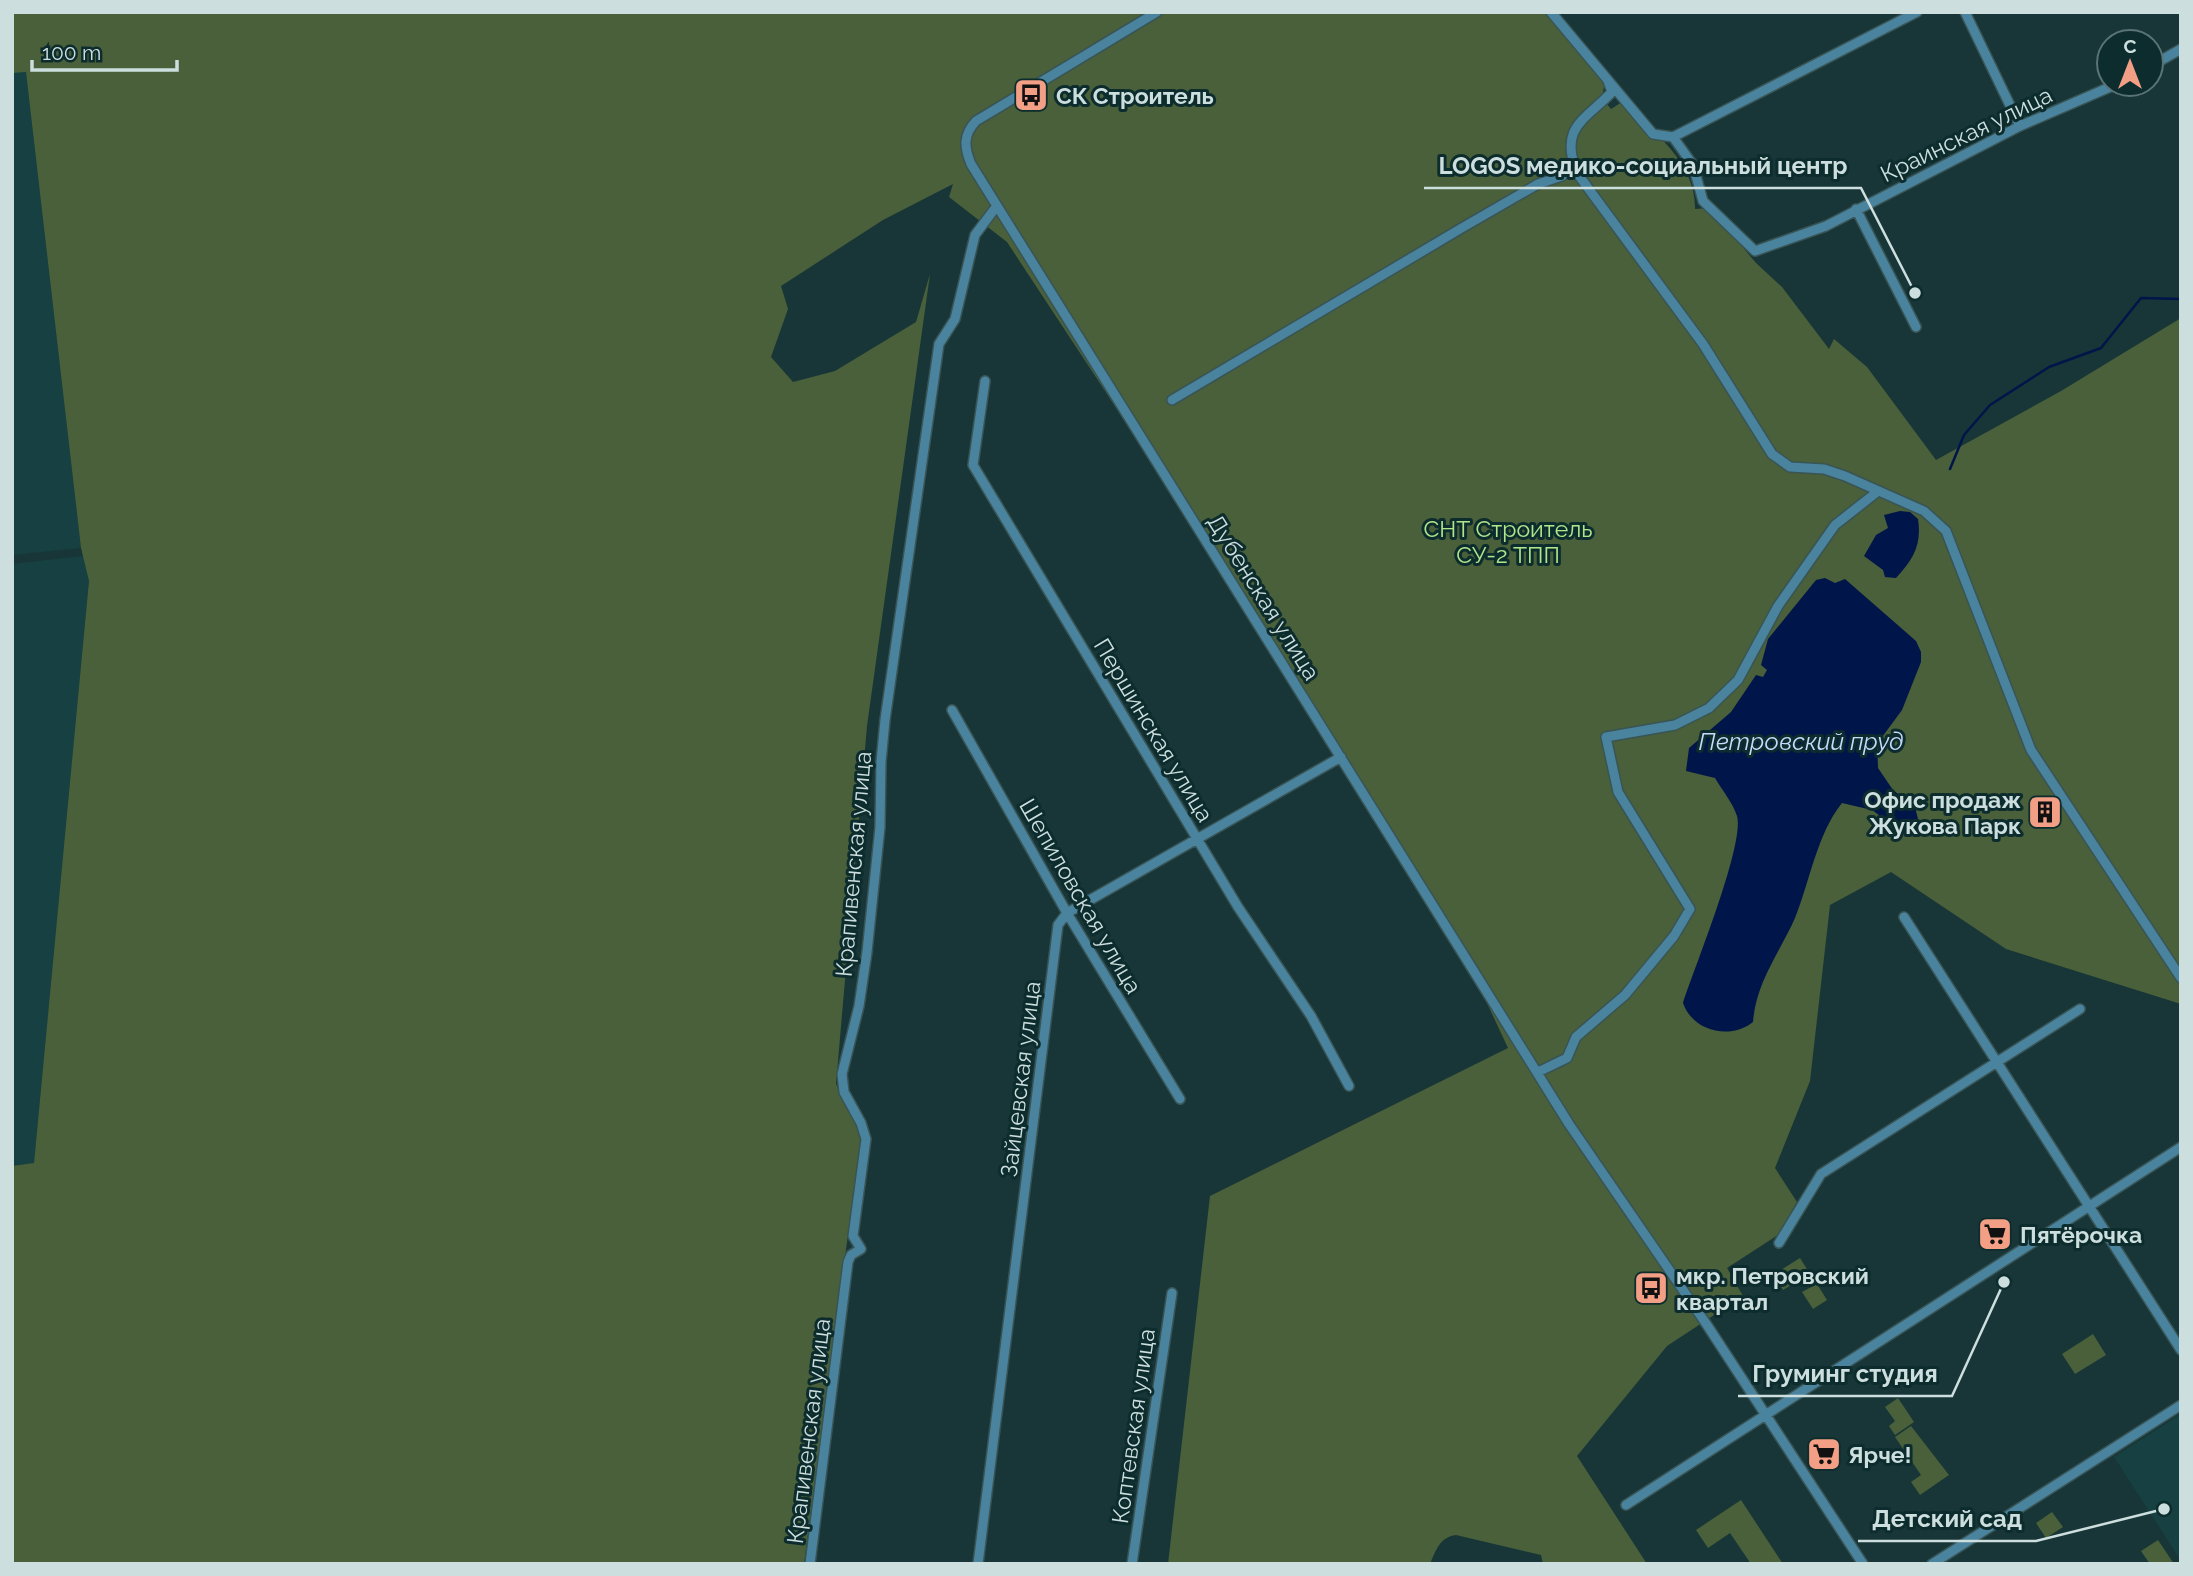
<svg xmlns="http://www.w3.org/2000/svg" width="2193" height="1576" font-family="Raleway,sans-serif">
<rect width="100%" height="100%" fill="#183637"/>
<!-- built -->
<path fill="#164041" d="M26,71L81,548L12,555V73Z
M84,556L89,581L34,1164L12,1166V564Z
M2181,1414V1561L2114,1457Z"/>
<!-- green -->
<path fill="#49603a" d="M12,12H1545L1605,81L1602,98L1611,109L1622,102C1653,131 1696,162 1695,209L1710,208L1756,263L1782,287L1829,349L1834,339L1867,367L1936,460L2061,391L2181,318V1004L2006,949L1891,872L1830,905L1810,1081L1775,1168L1797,1202L1778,1235L1727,1268L1743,1296L1667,1346L1577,1456L1647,1564H1543L1541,1555L1456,1535C1440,1537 1436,1550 1430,1564H1168L1210,1196L1508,1048L1472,971L1314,725L1159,473L1007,242L949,197L953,184L883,220L781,286L788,309L771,357L793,382L835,371L916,322L930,274L867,726L836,1084L859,1126L861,1137L804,1564H12V1166L34,1163L89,581L81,548L26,72L12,73Z
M1800,1258L1810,1274L1783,1290L1773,1275Z
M1817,1284L1827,1300L1813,1309L1802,1292Z
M2093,1334L2106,1355L2075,1374L2062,1354Z
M1898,1398L1914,1422L1895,1435L1889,1426L1895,1421L1885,1407Z
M1911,1426L1949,1475L1920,1495L1911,1482L1921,1475L1895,1437Z
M1741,1500L1783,1564H1751L1730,1533L1708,1548L1696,1530Z
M2052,1512L2063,1527L2046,1538L2036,1523Z
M2158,1540L2174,1564H2150L2141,1551Z"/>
<!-- water -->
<path fill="#001549" d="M1900,511L1910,512L1918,519C1922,545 1913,560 1896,578L1885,577L1883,570L1864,556L1876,535L1888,528L1884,515Z
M1825,578L1835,583L1845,579L1916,641L1921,652V662L1902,710L1877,744L1878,768L1893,790L1915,807L1918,819L1905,834L1872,810L1842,803C1817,834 1810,881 1795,918C1779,954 1756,982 1753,1022C1731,1040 1693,1032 1683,1003C1694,969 1745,844 1737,816C1733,803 1722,790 1715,778L1686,771L1689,748L1731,712L1756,675L1763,677L1767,670L1761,665L1768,639L1816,580Z"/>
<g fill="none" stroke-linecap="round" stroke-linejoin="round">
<!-- stream -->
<path stroke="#001549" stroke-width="2.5" d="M1950,469L1964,435L1990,405L2049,367L2101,348L2141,298L2181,299"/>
<!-- minor casing -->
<g stroke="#395455" stroke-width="12">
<path id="minor" d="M1157,12L976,121C963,135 964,147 971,164L1569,1124L1707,1325L1863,1564
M1551,12L1653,134L1673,137L1693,165L1703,201L1755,251L1826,226L2020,126L2117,84
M1965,12L2020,126
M2151,66L2181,49
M1608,81L1612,92C1584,121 1559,127 1577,173L1703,344L1772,454L1790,467L1824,469L1845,476L1924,511L1946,531L2031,750L2181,978
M1673,137L1917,12
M1856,209L1916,327
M985,381L973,465L1238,907L1311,1016L1349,1086
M1172,400L1460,229L1538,184L1562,176L1572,160
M952,710L1067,913L1180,1099
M1904,917L2181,1350
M1538,1072L1567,1058L1576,1037L1625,995L1674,936L1690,909L1618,792L1606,737L1675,725L1709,708L1738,680L1778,606L1835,525L1877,492
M1779,1243L1821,1174L2080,1009
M1626,1505L2181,1147
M810,1564L848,1262L851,1255L861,1249L853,1236L866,1139L861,1123L844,1092L842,1074L859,1006L867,952L880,827L881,762L885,720L939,344L955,319L975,235L996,207
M978,1564L1058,925L1067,913L1341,757
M1132,1564L1172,1293
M1932,1564L2181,1405"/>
</g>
<!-- minor -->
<use href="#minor" stroke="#4a839e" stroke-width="9"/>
</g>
<!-- icons -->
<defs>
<g id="bus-square" transform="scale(1.75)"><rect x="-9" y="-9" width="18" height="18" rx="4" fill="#f39f86" stroke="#0d2c2d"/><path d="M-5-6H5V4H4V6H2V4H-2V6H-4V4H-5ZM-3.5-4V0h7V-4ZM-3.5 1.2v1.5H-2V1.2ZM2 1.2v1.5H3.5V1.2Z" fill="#111"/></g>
<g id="building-square" transform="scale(1.75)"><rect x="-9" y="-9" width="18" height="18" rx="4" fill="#f39f86" stroke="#0d2c2d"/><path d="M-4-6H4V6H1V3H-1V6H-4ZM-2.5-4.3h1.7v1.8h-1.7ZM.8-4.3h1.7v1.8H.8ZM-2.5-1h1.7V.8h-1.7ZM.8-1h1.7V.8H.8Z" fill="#111"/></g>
<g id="supermarket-square" transform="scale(1.75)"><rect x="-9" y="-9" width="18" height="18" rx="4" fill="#f39f86" stroke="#0d2c2d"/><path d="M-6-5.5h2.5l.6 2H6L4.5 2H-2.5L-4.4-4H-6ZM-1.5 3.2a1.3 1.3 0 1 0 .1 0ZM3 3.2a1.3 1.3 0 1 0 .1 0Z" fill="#111"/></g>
</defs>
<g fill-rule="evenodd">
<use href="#bus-square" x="1031" y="95"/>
<use href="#building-square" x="2045" y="812"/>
<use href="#supermarket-square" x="1995" y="1234"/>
<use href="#bus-square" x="1651" y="1288"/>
<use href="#supermarket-square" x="1824" y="1454"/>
</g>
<g text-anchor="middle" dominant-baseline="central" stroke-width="6" stroke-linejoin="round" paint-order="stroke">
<!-- poi labels -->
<g font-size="23" font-weight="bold" fill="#cddede" stroke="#0d2c2d" text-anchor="start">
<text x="1056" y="95">СК Строитель</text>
<text x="2021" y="799" text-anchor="end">Офис продаж<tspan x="2021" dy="26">Жукова Парк</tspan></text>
<text x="2020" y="1234">Пятёрочка</text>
<text x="1676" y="1275">мкр. Петровский<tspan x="1676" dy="26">квартал</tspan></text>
<text x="1848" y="1454">Ярче!</text>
</g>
<!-- street labels -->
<g font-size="23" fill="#cddede" stroke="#0d2c2d">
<text transform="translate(1966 134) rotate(-26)">Краинская улица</text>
<text transform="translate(1264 597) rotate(58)">Дубенская улица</text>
<text transform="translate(1154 730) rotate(59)">Першинская улица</text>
<text transform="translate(853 864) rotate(-85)">Крапивенская улица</text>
<text transform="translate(1081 896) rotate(60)">Шепиловская улица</text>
<text transform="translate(1020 1079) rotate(-83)">Зайцевская улица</text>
<text transform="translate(1133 1426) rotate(-82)">Коптевская улица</text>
<text transform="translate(808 1431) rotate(-83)">Крапивенская улица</text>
</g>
<!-- park labels -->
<g font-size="23" fill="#b0e68b" stroke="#0d2c2d">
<text x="1508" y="528">СНТ Строитель<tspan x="1508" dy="26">СУ-2 ТПП</tspan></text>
</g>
<!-- water labels -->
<g font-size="24" font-style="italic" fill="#c7dafd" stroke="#0d2c2d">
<text x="1801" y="741">Петровский пруд</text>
</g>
</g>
<!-- callouts -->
<path fill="none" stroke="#cddede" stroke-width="2.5" d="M1915 293L1861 188H1424M2004 1282L1952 1396H1738M2164 1509L2036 1541H1858"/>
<g fill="#cddede" stroke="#0d2c2d" stroke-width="2.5">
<circle cx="1915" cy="293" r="7"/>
<circle cx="2004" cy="1282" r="7"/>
<circle cx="2164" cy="1509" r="7"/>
</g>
<g font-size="24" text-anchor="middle" font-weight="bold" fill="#cddede" stroke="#0d2c2d" stroke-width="6" stroke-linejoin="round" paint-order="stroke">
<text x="1643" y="174">LOGOS медико-социальный центр</text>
<text x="1845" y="1382">Груминг студия</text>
<text x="1947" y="1527">Детский сад</text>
</g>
<!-- border -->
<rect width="2193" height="1576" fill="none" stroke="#cddede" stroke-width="28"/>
<!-- north arrow -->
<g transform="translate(2130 63)"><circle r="33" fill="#0d2c2d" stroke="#5a7374" stroke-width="2"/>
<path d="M0-5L12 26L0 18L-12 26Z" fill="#f39f86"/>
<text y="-10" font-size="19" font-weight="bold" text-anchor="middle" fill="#cddede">С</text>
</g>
<!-- scale -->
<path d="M32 60v10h145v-10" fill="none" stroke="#cddede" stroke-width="3.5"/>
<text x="42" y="60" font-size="21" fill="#cddede" stroke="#0d2c2d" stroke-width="5" paint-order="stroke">100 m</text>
</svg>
